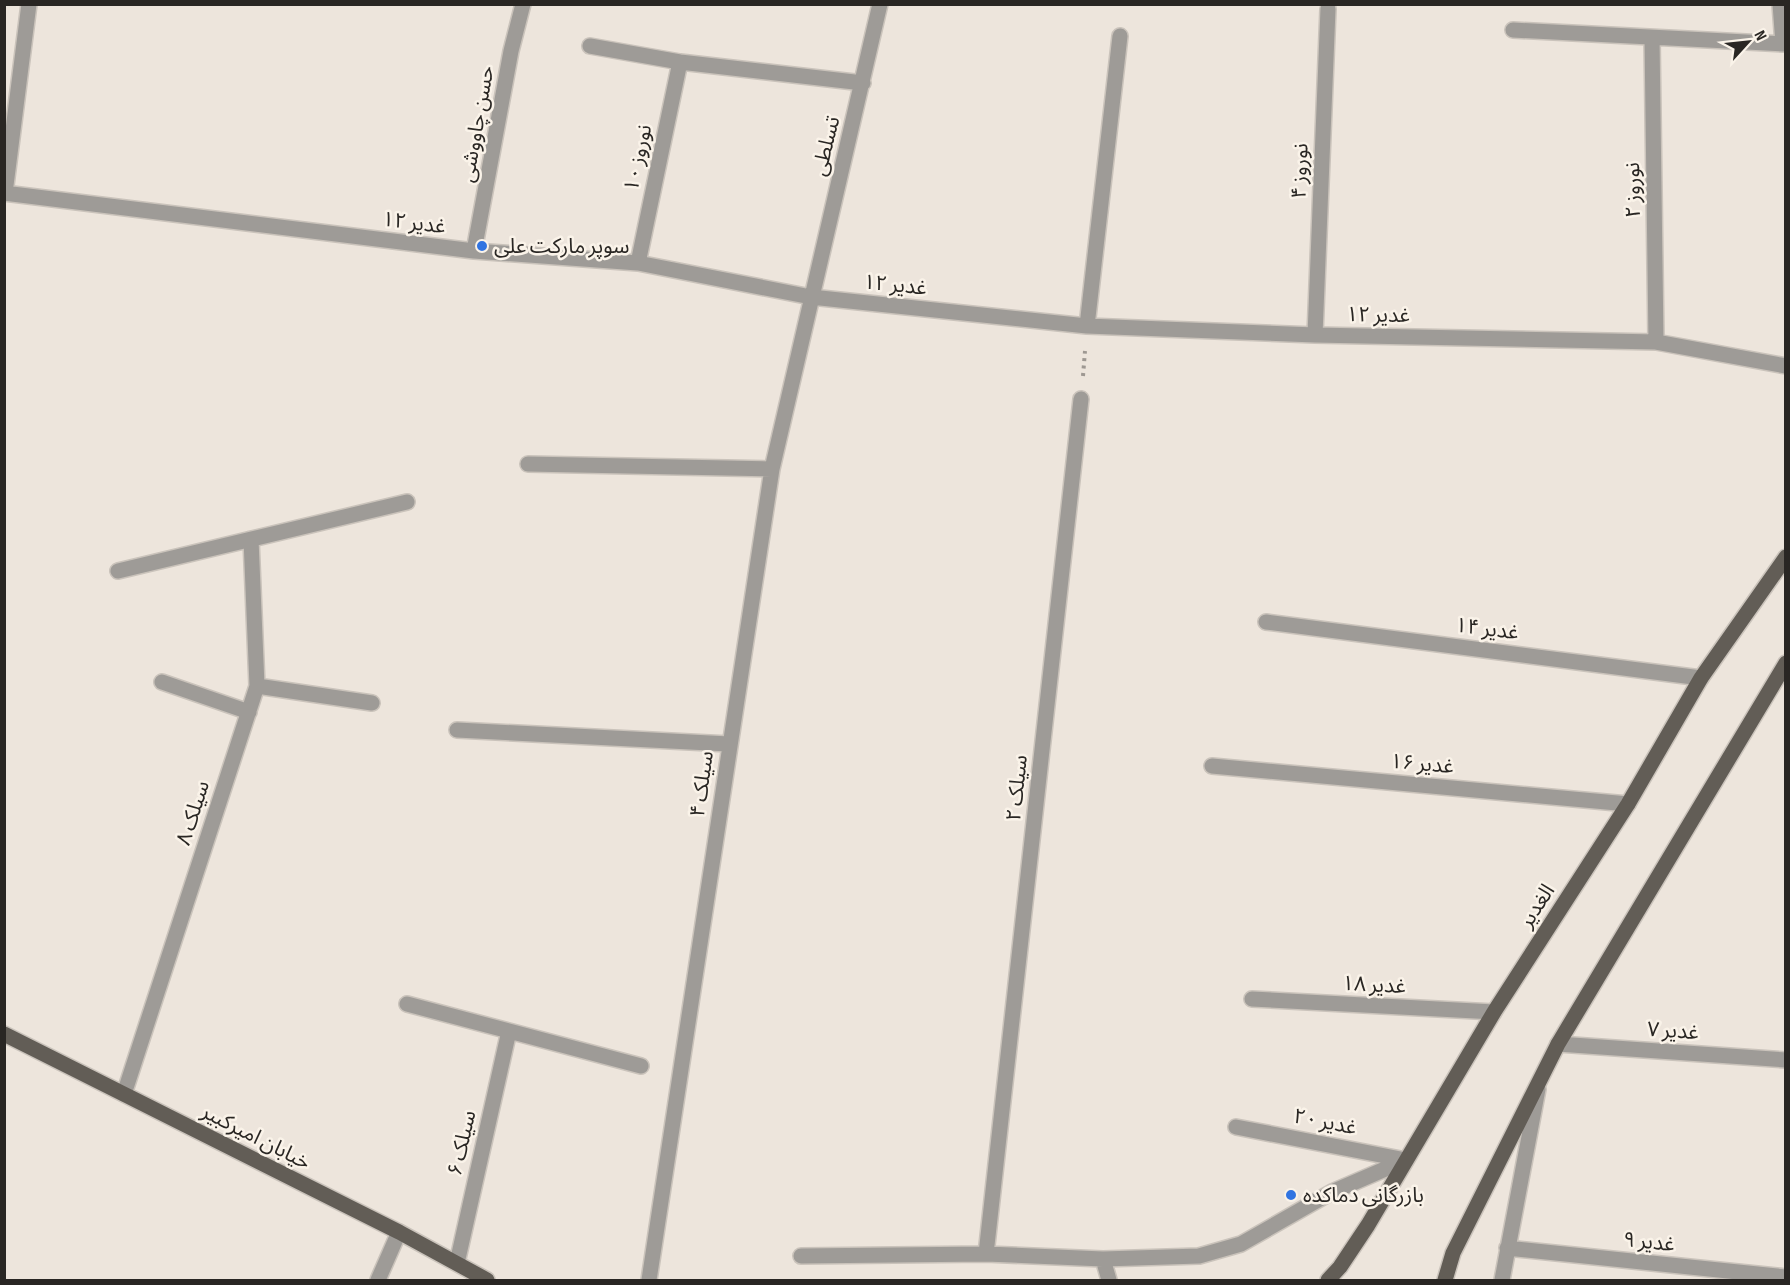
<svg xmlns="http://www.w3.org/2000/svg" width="1790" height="1285" font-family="'Sofia Sans Condensed','Noto Sans Arabic',sans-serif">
<rect width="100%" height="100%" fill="#ede5dc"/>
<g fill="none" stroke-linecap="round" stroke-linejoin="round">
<!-- minor casing -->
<g stroke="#cac3bb" stroke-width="18">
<path id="minor" d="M1513,30L1783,44L1780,4
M1652,38L1656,342
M590,46L680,62L863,83
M4,193L474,251L638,263L811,297L1087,326L1315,335L1656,342L1786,366
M5,193L29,4
M474,251L511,51L523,4
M638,263L680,62
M1087,326L1120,36
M1315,335L1328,9
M528,464L772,469
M118,571L407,502
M1266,622L1701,678
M162,682L249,712
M257,686L372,703
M457,730L729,744
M1212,766L1628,804
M1252,999L1494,1012
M407,1004L641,1066
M1558,1044L1786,1060
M124,1094L257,686L251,539
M1236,1127L1406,1160
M1507,1248L1786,1277
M986,1254L1081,399
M801,1256L986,1254L1103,1259L1199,1256L1241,1244L1332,1192L1406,1160
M1103,1259L1109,1280
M457,1263L509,1031
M378,1280L399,1232
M649,1280L772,469L880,4
M1502,1280L1538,1089"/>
</g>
<!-- major casing -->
<g stroke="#cac3bb" stroke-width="18">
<path id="major" d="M4,1034L399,1232L487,1280
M1328,1280L1340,1267L1368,1225L1494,1012L1628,804L1701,678L1786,557
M1445,1280L1453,1253L1558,1044L1786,663"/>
</g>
<!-- path -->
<path stroke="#9e9892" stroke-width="4" stroke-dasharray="3 4.5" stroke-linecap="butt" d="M1083,376L1085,351"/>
<!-- minor -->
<use href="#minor" stroke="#9e9b97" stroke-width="15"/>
<!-- major -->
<use href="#major" stroke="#625d56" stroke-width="15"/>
</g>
<!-- markers -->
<g fill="#3174e1" stroke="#faf3e9" stroke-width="2">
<circle cx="482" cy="246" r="6"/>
<circle cx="1291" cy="1195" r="6"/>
</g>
<g text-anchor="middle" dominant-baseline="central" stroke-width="5" stroke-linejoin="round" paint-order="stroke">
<!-- street labels -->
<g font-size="21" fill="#292623" stroke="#faf3e9">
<text transform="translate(477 124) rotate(-80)">حسن چاووشی</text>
<text transform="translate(826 146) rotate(-76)">تسلطی</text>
<text transform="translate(638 158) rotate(-78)">نوروز ۱۰</text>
<text transform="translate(1300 171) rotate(-88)">نوروز ۴</text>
<text transform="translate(1633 190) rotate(-91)">نوروز ۲</text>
<text transform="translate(414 223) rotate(7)">غدیر ۱۲</text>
<text transform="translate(895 285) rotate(6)">غدیر ۱۲</text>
<text transform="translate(1378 315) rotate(1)">غدیر ۱۲</text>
<text transform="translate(1487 629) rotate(7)">غدیر ۱۴</text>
<text transform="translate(1422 764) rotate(5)">غدیر ۱۶</text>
<text transform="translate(702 784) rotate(-82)">سیلک ۴</text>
<text transform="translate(1017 788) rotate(-84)">سیلک ۲</text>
<text transform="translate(193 813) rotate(-72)">سیلک ۸</text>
<text transform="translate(1537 906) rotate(-57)">الغدیر</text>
<text transform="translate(1374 985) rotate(3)">غدیر ۱۸</text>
<text transform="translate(1673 1031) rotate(4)">غدیر ۷</text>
<text transform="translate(1325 1122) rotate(11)">غدیر ۲۰</text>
<text transform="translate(256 1137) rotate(27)">خیابان امیرکبیر</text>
<text transform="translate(462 1143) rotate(-77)">سیلک ۶</text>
<text transform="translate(1649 1242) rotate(6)">غدیر ۹</text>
</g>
<!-- poi labels -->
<g font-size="21" fill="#292623" stroke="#faf3e9" text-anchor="start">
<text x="494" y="246">سوپر مارکت علی</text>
<text x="1303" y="1195">بازرگانی دماکده</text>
</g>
</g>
<!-- border -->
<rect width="1790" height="1285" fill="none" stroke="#292623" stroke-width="12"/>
<!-- north arrow -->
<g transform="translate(1748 42) rotate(63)" stroke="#faf3e9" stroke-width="4.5" paint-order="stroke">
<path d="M0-4.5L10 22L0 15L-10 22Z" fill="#292623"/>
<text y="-9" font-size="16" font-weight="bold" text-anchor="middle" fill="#292623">N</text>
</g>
</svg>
